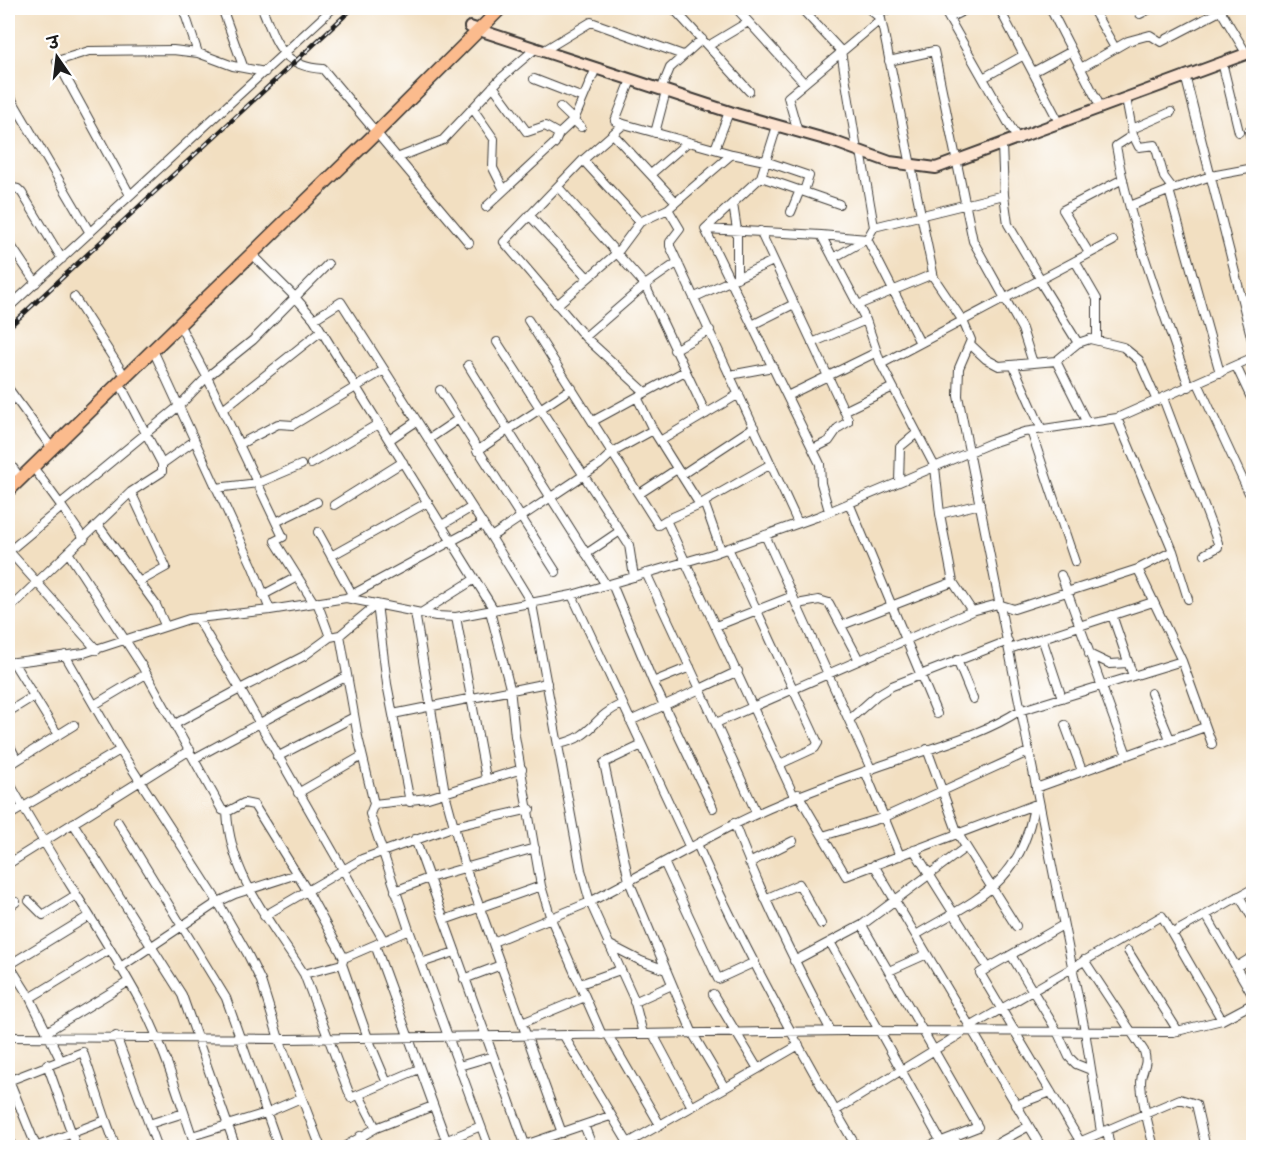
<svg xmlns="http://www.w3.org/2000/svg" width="1261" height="1155" font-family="'Patrick Hand','Playpen Sans Deva',sans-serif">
<rect width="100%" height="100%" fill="#fff"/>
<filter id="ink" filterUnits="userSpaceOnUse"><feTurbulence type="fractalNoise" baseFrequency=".0167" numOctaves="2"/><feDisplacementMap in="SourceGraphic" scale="12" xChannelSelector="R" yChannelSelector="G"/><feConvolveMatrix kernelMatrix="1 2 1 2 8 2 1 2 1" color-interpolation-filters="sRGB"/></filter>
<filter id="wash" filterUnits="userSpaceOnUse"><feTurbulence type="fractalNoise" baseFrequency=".008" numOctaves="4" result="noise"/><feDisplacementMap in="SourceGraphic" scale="24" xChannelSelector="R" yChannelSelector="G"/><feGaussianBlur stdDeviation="1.35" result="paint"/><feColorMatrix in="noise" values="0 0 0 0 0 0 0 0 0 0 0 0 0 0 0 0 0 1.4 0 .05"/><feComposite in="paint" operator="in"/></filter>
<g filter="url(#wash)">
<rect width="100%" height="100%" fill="#f2dfc1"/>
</g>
<g filter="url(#ink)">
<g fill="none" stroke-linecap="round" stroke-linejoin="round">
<!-- street casing -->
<g stroke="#3c3935" stroke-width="10">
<path id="street" d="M183,8L198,53
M222,8L243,66
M262,8C277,43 280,66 323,69L469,243
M673,8L749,91
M736,8L804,83
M801,8L841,51L857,150
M868,8L881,19L934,278L963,321L971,340L959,368L958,396L1085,1031L1101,1132
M943,8L1018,140
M999,8L1060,124
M1050,8L1101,108
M1092,8L1115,48
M1219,8L1246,53
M879,12L900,8
M1140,14L1152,8
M949,18L969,8
M708,46L748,22
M543,51L591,22L683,55
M889,61L934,51L973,241L1022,329L1033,363
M1222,62L1239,132
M1081,68L1128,41L1150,35L1161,42L1220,11
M1033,72L1072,51
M1185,75L1254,348
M983,78L1024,55
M534,79L583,98
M631,80L615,121L624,124L583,160L504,242L585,337L645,392
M493,86L527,132L545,126L559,134L574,120L596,68
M661,90L670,68L702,39
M8,93L90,233
M1126,98L1133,135L1116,146C1130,228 1163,308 1189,387
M560,107L581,127
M473,109L494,139L493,168L504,190
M8,112L16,108
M777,126L761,177L705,229L821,235L866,320L881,364
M1132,129L1171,112
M1249,131L1254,148
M798,132L788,97L881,19L878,8
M655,133L666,91
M613,134L676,202
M1133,135L1139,147L1155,145L1164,177L1173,189L1211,176L1254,168
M8,139L10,143
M1002,145L1004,195
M715,149L729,112
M732,154L765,161L809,176L804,191
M397,158L443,140L500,79L535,49
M583,160L640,222
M651,174L688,142
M761,177L839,204
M8,187L18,189L22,193L62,259
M558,187L645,285L585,337
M1169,190L1220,373
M130,195L57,61L89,51L173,50L198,53L233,66L265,72
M733,204L737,230V278
M1130,206L1173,189
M486,207L555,143L559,134
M668,209L680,229L670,242V246L798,523
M791,212L800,190
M529,215L588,278
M874,227L1004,195L1008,224L1041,280
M705,229L820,464L821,483L829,511
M760,231L848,419V422L838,428L829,441L813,449
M821,235L867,239L920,343
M8,241L36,283
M1113,241L881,364L935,467L940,514L953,582L972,611L998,604L1014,609L1138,569L1173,551
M251,253L295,297L314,319L341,302L491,537L599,465L613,452L653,430L637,397
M1089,253L1063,210L1123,179
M833,258L867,239L874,227L861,151
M1075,261L1097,299V339
M678,262L645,285L706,414
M1039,280L1078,343
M74,297L121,370
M695,297L773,261
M1242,300L1254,299
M557,305L617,253L640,222L668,209L732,154L624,124
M858,305L933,274
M8,308L333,8
M314,319L494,610
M528,320L658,525L666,520L794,796
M179,324L207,377L253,340L328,264
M752,325L794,304
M497,342L629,545L634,577
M812,343L866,320
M971,345L986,359L999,366L1056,361L1087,423
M153,350L252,565L270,610
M674,350L710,330
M1056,361L1078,343L1090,339L1123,347L1139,360L1157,401
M468,365L508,430L572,388
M1236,366L1254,404
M1014,367L1042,430
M730,375L773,367
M1198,383L1249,493
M8,388L48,443
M440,390L556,572
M787,396L877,352
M1163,398L1218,543V547L1205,554
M223,409L321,331
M844,411L893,387
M1117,418L1173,551L1188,599
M593,421L685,371
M653,430L700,505L704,502L721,550
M1031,431L1075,562
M429,439L457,420
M389,440L417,421
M660,441L739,394
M240,444L278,424L293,425L384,370
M477,451L508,430L606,585
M8,461L16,472
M162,464L194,441
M311,464L378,424
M33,467L60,504L179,406L207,377L283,537L275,541L314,603
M681,475L754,427
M899,482L900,447L917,433
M1245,485L1254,481
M216,488L258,483L301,465
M131,492L166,567L139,582
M639,494L677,469
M704,502L771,464
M849,503L937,714
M60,504L84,539
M334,505L403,462
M940,514L980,504
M666,520L700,505
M276,522L317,502
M98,525L156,605L165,625
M442,525L472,507
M318,532L352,594
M765,535L871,769
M491,537L532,604L581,870L590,902L493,942
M728,548L818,743L815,748L780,764
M8,550L97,650
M8,552L62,507
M69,554L142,666L222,810L227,812L244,803L254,805L308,892L344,958
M586,554L620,531
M331,556L428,502
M1138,569L1182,661L1212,744
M1061,575L1127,755
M612,584L653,682L713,808
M263,595L297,577
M572,595L690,848C761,807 824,786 900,759C940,745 984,734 1019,711L1182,661
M346,598L483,524
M317,602L330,637
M797,604L819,600L829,603L859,660
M8,610L131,492L162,472V464L119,382
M490,611L510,688L515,736L541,886L551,919L602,1035
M415,612L445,793L465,867L562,1133
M421,613L475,579
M1112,615L1133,676
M456,617L486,778
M197,618L240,689L304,656L330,637L340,635
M842,625L953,582
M716,626L793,596
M1042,638L1062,698
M1009,649L1153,602
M1089,654L1110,664L1128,663
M957,660L973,699
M13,662L58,735
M8,663L84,653L189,619L270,610L346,598L436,616L456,617L572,595L712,554L819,516L991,443L1024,432L1117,418L1254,357
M738,671L700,689L756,812
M653,682L690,667
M1151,693L1170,739
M94,705L146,674
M8,712L34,696
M393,714L547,683
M849,720L877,695L892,686L1008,641
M630,721L700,689L646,573
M716,723L972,611
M175,724L240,689L384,941
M1065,725L1082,771
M8,742L17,760
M559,744C594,737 591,718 622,704
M927,749L958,834L1016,926
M120,750L218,902L247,953L261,981L279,1039L321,1148
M277,757L354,717
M195,758L347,676
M8,766L74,725
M865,771L900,856
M8,780C49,856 100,927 141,1003C165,1048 179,1099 196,1148
M1036,788L1205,727
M298,793L362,756
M798,794L846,876L1039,803
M410,802L387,684L377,604L340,635L358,737L374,804L370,814L409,930L344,958L342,964L304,974L351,1098L419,1069
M374,804L428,798L522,769
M227,812C230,876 271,922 304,974
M8,816L120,750L65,655
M118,822L226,998L279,1148
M73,823L182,995L236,1148
M734,823C761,895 795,963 831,1031
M823,836L885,817L1028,752
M415,839L429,878L535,848
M697,844C743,948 799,1049 857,1148
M914,850L988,968L980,973L1080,1141
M664,862L718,979L755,962
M749,863L793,841
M8,864L190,750
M874,865L1042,1148
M395,891L429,878L525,1144
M1239,896L1254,921
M765,899L799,884L821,924
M29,901L43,915L76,895
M8,907L16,902
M1206,915L1254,998
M264,916L362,859L455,826L530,809
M444,920L541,886
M862,925L966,847
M409,930L489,1148
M1173,933L1254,888
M916,935C978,898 1022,884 1034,805
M830,942L862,925L978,1127L924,1148
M608,944L641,961L666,970
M375,945L449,1148
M1128,951L1178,1031
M1011,955L1057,1031L1069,1057L1076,1064L1091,1070
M1084,960L1144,1051C1149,1067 1141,1068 1141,1082C1142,1105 1149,1126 1154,1148
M794,961L830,942L940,1140
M8,963L30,998L60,1059
M421,963L455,952
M342,964L368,1038L387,1083
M9,965L89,916
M1236,967L1254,956
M119,968L218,902L235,894L297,874
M988,968L1063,925
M889,971L927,954
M464,979L501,965
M580,984L620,970
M713,994L758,1069
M30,998L109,950
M634,1002L672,985
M522,1023L585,997
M970,1027L1162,916L1222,1020
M48,1031L128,982
M643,1034L634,999L590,902L690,848
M653,1034L692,1107
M608,1035L660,1125
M116,1036L158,1148
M564,1036L628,1143L725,1088L693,1034L629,881L604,763L640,746
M8,1037L287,1039L846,1031L1173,1032L1222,1020L1254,1003
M47,1064L77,1148
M459,1066L493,1056
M9,1080L36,1146
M8,1081L83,1052L106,1120L33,1148
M725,1088L799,1045
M359,1095L376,1128
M1016,1105L1051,1092
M835,1111L962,1033
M106,1120L116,1148
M149,1124L184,1113
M584,1125L593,1148
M1107,1130L1110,1148
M192,1136L266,1113L301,1098
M360,1136L367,1148
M954,1136L960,1148
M8,1137L13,1148
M547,1138L550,1148
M342,1148L376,1128L433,1106
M428,1148L481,1126
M516,1148L610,1116
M989,1148L1029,1126
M1065,1148L1180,1099L1196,1104L1206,1148"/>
</g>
<!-- secondary casing -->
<g stroke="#3c3935" stroke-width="14">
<path id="secondary" d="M470,27L736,114L832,141L890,162L936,168L1254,51"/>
</g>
<!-- primary casing -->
<g stroke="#3c3935" stroke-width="15">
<path id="primary" d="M8,491L376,133L501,8"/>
</g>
<!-- street -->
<use href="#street" stroke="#fff" stroke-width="8"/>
<!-- secondary -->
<use href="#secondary" stroke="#fde4d1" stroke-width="10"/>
<!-- primary -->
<use href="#primary" stroke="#fbbb8d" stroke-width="12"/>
<!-- rail casing -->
<g stroke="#1c1c1c" stroke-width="4.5">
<path id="rail" d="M8,328L353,8"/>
</g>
<!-- rail -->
<use href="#rail" stroke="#fff" stroke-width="2" stroke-dasharray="7" stroke-linecap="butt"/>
</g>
</g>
<!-- margin -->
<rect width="1261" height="1155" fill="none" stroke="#fff" stroke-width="30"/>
<!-- north arrow -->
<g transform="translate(57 57) rotate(346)" stroke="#ffffff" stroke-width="4.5" paint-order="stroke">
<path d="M0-4.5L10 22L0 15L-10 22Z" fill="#1c1c1c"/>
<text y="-9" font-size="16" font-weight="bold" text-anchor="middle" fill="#1c1c1c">उ</text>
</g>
</svg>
